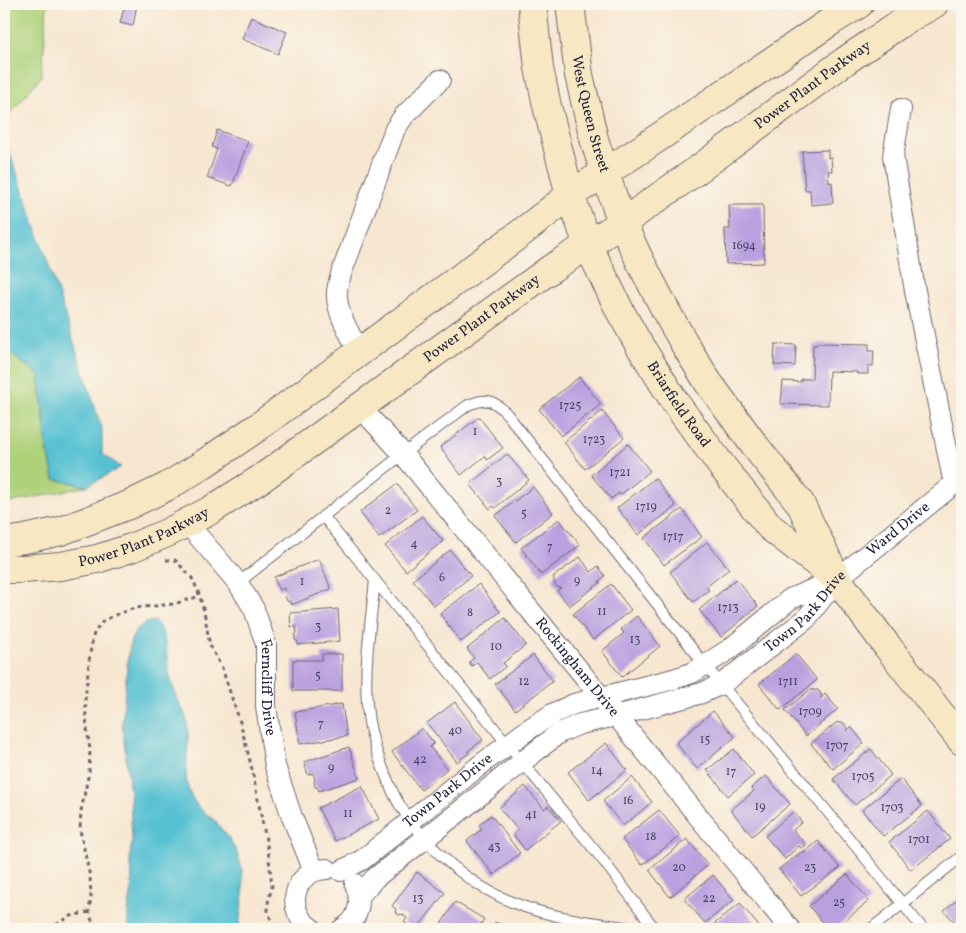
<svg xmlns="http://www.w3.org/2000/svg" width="966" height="933" font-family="Vollkorn,serif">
<rect width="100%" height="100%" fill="#fbf7ec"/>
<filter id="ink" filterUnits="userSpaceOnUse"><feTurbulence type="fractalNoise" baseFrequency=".02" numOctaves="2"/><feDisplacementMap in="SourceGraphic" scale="10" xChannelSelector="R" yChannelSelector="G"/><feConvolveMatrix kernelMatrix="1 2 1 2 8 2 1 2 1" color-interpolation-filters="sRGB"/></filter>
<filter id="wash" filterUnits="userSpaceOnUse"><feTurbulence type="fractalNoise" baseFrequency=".0096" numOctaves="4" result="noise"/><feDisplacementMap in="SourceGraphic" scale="20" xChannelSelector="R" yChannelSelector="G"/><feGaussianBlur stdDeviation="1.12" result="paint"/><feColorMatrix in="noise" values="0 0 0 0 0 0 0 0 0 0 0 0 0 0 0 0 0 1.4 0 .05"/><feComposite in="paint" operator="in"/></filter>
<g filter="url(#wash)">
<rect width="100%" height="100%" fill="#f7e6d0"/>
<!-- green -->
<path fill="#afd17a" stroke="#687a5a" d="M4,4H47L45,38L41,77L4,121Z
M4,349L39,375L47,447L54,479L87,486L4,504Z"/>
<!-- water -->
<path fill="#56c1d2" stroke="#3c7286" d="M4,136L50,269L102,429V454L121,467L87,486L54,479L47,447L39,375L4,349Z
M155,621C166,633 166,649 168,664C168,673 171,682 174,690C177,701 185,711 187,722C191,742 182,773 189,791C192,799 197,807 204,812C208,816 212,818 216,822C220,828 226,834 230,840C241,856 244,876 243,895C242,906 239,918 240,929H132L128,924V911L131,894L132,876L130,857L132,840L130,794L122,722L128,657L131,640L137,629L145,623Z"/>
<g id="blocks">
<!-- building -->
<path fill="#b9a0df" d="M125,4H137L133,26L120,23Z
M251,17L287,32L278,54L242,39Z
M217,130L248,141L232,186L207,178L217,149L212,147Z
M828,150V158L831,157L832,171H828L829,183L832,182L833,203L811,205L810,190H805L802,151Z
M729,205H763L764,263L726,264L725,229H730Z
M817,343L869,344V351H874L873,366H868V374H857V372L829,371L828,405L781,404L783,381L801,382V379H812L813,345H817Z
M775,344L796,345L795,366L774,365Z
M579,377L601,404L561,436L539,409Z
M602,411L624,438L585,469L564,442Z
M479,417L503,448L487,460L485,456L461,475L440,447Z
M628,444L650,471L620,495L619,493L611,499L591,475Z
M507,454L529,480L495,508L493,506L490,509L470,484Z
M655,478L676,506L638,535L617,508Z
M397,484L417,510L379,538L360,512Z
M533,487L553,513L516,542L495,516Z
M682,509L702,537L664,565L644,538Z
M422,516L443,541L406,571L385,546Z
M559,519L580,545L541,575L521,548Z
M707,542L729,569L706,587L709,590L693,602L670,572Z
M450,550L471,576L434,606L413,580Z
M580,557L591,572L598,566L605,576L599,581L601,582L569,606L557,590L561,588L557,587L554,583V579L553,577Z
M319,559L331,589L291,605L290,602L287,601L285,596L286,594L284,588L279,590L274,577Z
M736,579L758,606L721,637L699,610Z
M479,584L500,612L461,642L440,614Z
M611,584L631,610L593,640L573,614Z
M338,609L340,641L298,645V642L295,640V635L297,633L296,626L291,627L290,613Z
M637,616L660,646L622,677L602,651L624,633L621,629Z
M505,618L526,645L503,663L506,666L490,679L477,662L472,666L469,662L474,658L467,649Z
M322,654H342V691H293V660H322Z
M796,654L817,680L780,710L759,684Z
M533,655L553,681L515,710L495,684Z
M811,689V690H818L821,694V698L825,694L838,709L806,736L785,710Z
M455,702L483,740L468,751L469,753L457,762L427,723Z
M342,704L347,736L300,744L295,712Z
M713,711L735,737L697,769L676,743Z
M837,722L838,723H844L847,728V731L851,727L864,743L833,769L811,744Z
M422,728L434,743L430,747L447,769L421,790L392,752Z
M606,743L627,770L589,800L568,772Z
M349,747L359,778L319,791L318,788L315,787L314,782L315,780L313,773L308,775L304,762Z
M734,749L754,775L728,796L707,770Z
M871,749L891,775L855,805L833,779Z
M766,776L790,804L752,836L731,810L754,791L751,788Z
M632,777L652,802L623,826L603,801Z
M901,779L922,806L883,836L862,810Z
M362,786L379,819L335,841L318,808Z
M525,786L544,809L548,806L561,821L525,850L513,834L518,830L499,808Z
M659,810L680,836L642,865L622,839Z
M928,811L950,839L911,870L889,842Z
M793,812L802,822L793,830L806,845L802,848L799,846L785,859L765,836Z
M491,815L520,853L494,875L467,841L482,829L479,825Z
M687,839L708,865L670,897L649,870Z
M818,841L840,868L801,896L779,869L803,851L804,853Z
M417,872L445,893L417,929H413L404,922L407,918L402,914L399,915L395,912L396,909L392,906Z
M847,874L869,901L834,929H828L809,906Z
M713,875L734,900L705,923L684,899Z
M962,895V929H961L944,911Z
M455,902L484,919L478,929H438Z
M740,903L761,929H708Z
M495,922L514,929H493Z"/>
</g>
</g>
<g filter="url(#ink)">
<use href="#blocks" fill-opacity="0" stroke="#6d676f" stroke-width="1"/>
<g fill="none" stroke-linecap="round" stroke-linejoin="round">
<!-- service casing -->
<g stroke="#6d676f" stroke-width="12">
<path id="service" d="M323,516L508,745L602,859L655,929
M375,580C371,621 364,663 367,704C368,726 374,746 382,766C387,779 392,792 399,804C428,850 471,888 522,906C558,919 599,923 637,929
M238,583L403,454L468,405C487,397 494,400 507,414L705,665L831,816L923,929
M871,929L962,856"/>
</g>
<!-- minor casing -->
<g stroke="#6d676f" stroke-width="22">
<g id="minor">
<path d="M901,109L893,156L915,291L954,484"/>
<path d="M359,352C351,335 338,316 337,297C336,289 339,282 341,274L395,129L404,116L440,80"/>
<path id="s1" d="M360,407L403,454L790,929"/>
<path id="s2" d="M187,523L238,583L254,609L266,644V706L275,766L292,817L314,871"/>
<path id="s3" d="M341,871L362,860L484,762L529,729L554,713L574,704L670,680L692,673L730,649L790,599L835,580"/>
<path id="s4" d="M359,896L375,878L559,733L580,724L616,716L702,693L722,684L806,619L837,579L954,484L962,482"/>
<path d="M312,929C284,912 292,870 327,869"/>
<path d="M342,929C359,920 363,901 355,884"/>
</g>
</g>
<!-- secondary casing -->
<g stroke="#6d676f" stroke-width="30">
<g id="secondary">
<path id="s5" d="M532,4L539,68L547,106L570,195L588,245L620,311L638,343L677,405L721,465L770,527L832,575"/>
<path id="s6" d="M570,4L579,75L594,139L605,173L622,223L640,261L667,313L687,348L708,382L755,446L800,503L837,579L887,646L962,741"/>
<path d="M4,542L25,539L61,531L95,518L131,504L168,486L199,467L258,427L521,233L570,195L640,150L833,20L859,4"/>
<path id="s7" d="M4,569H23L61,566L97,559L131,548L167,533L211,510L262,478L552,268L622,223L696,171L845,61L907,19L934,4"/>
</g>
</g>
<!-- path -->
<path stroke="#6d676f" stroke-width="3" stroke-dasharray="4 4" stroke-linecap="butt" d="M166,560H175L192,578L198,591L204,611L210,646L222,668L240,722L251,765L268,850L272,886L268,903V913L276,929
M49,929L71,916L89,912
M95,929L89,912L91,896L90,877L80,830L81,811L89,772L90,750L87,729L85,700L90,653L94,633L103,621L113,616L126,611L135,608L174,604L200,596"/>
<!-- service -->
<use href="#service" stroke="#fff" stroke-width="10"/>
<!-- minor -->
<use href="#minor" stroke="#fff" stroke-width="20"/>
<!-- secondary -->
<use href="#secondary" stroke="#f7e8c3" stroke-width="28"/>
</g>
</g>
<g text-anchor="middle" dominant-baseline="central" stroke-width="4" stroke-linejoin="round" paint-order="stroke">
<!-- number labels -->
<g font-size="12" fill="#484264">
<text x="744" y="246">1694</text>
<text x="570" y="406">1725</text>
<text x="475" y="432">1</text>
<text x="594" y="440">1723</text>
<text x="620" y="473">1721</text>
<text x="499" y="482">3</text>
<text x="646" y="507">1719</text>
<text x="388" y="511">2</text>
<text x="524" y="514">5</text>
<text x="673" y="537">1717</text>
<text x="414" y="544">4</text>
<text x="550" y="547">7</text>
<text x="442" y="578">6</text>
<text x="577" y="581">9</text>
<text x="302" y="582">1</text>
<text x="728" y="608">1713</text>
<text x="602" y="612">11</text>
<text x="470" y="613">8</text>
<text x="318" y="627">3</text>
<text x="635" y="640">13</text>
<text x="496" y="647">10</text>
<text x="318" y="676">5</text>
<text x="524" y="682">12</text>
<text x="788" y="682">1711</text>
<text x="810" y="712">1709</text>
<text x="321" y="724">7</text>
<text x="455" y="731">40</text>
<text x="705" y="740">15</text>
<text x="837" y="746">1707</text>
<text x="420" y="760">42</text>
<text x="331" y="768">9</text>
<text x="597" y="771">14</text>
<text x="731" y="772">17</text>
<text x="863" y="777">1705</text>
<text x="628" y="801">16</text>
<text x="760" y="807">19</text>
<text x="892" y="808">1703</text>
<text x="348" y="814">11</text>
<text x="531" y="815">41</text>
<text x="651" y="837">18</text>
<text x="919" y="840">1701</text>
<text x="494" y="847">43</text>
<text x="679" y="868">20</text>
<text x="810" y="868">23</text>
<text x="418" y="899">13</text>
<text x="709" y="899">22</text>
<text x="839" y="903">25</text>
</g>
<!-- street labels -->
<g font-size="15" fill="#22223b" stroke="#fbf7ec">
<text stroke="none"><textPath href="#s7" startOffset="955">Power Plant Parkway</textPath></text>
<text stroke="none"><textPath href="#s6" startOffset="112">West Queen Street</textPath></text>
<text stroke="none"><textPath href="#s7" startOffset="550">Power Plant Parkway</textPath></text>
<text stroke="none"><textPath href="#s5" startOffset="432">Briarfield Road</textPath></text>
<text stroke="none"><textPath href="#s4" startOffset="665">Ward Drive</textPath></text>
<text stroke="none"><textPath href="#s7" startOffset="145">Power Plant Parkway</textPath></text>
<text stroke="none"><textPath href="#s4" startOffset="540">Town Park Drive</textPath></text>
<text stroke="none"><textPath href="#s1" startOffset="339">Rockingham Drive</textPath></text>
<text stroke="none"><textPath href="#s2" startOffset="190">Ferncliff Drive</textPath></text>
<text stroke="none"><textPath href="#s3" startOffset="134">Town Park Drive</textPath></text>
</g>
</g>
<!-- margin -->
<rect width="966" height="933" fill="none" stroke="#fbf7ec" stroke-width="20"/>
</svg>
